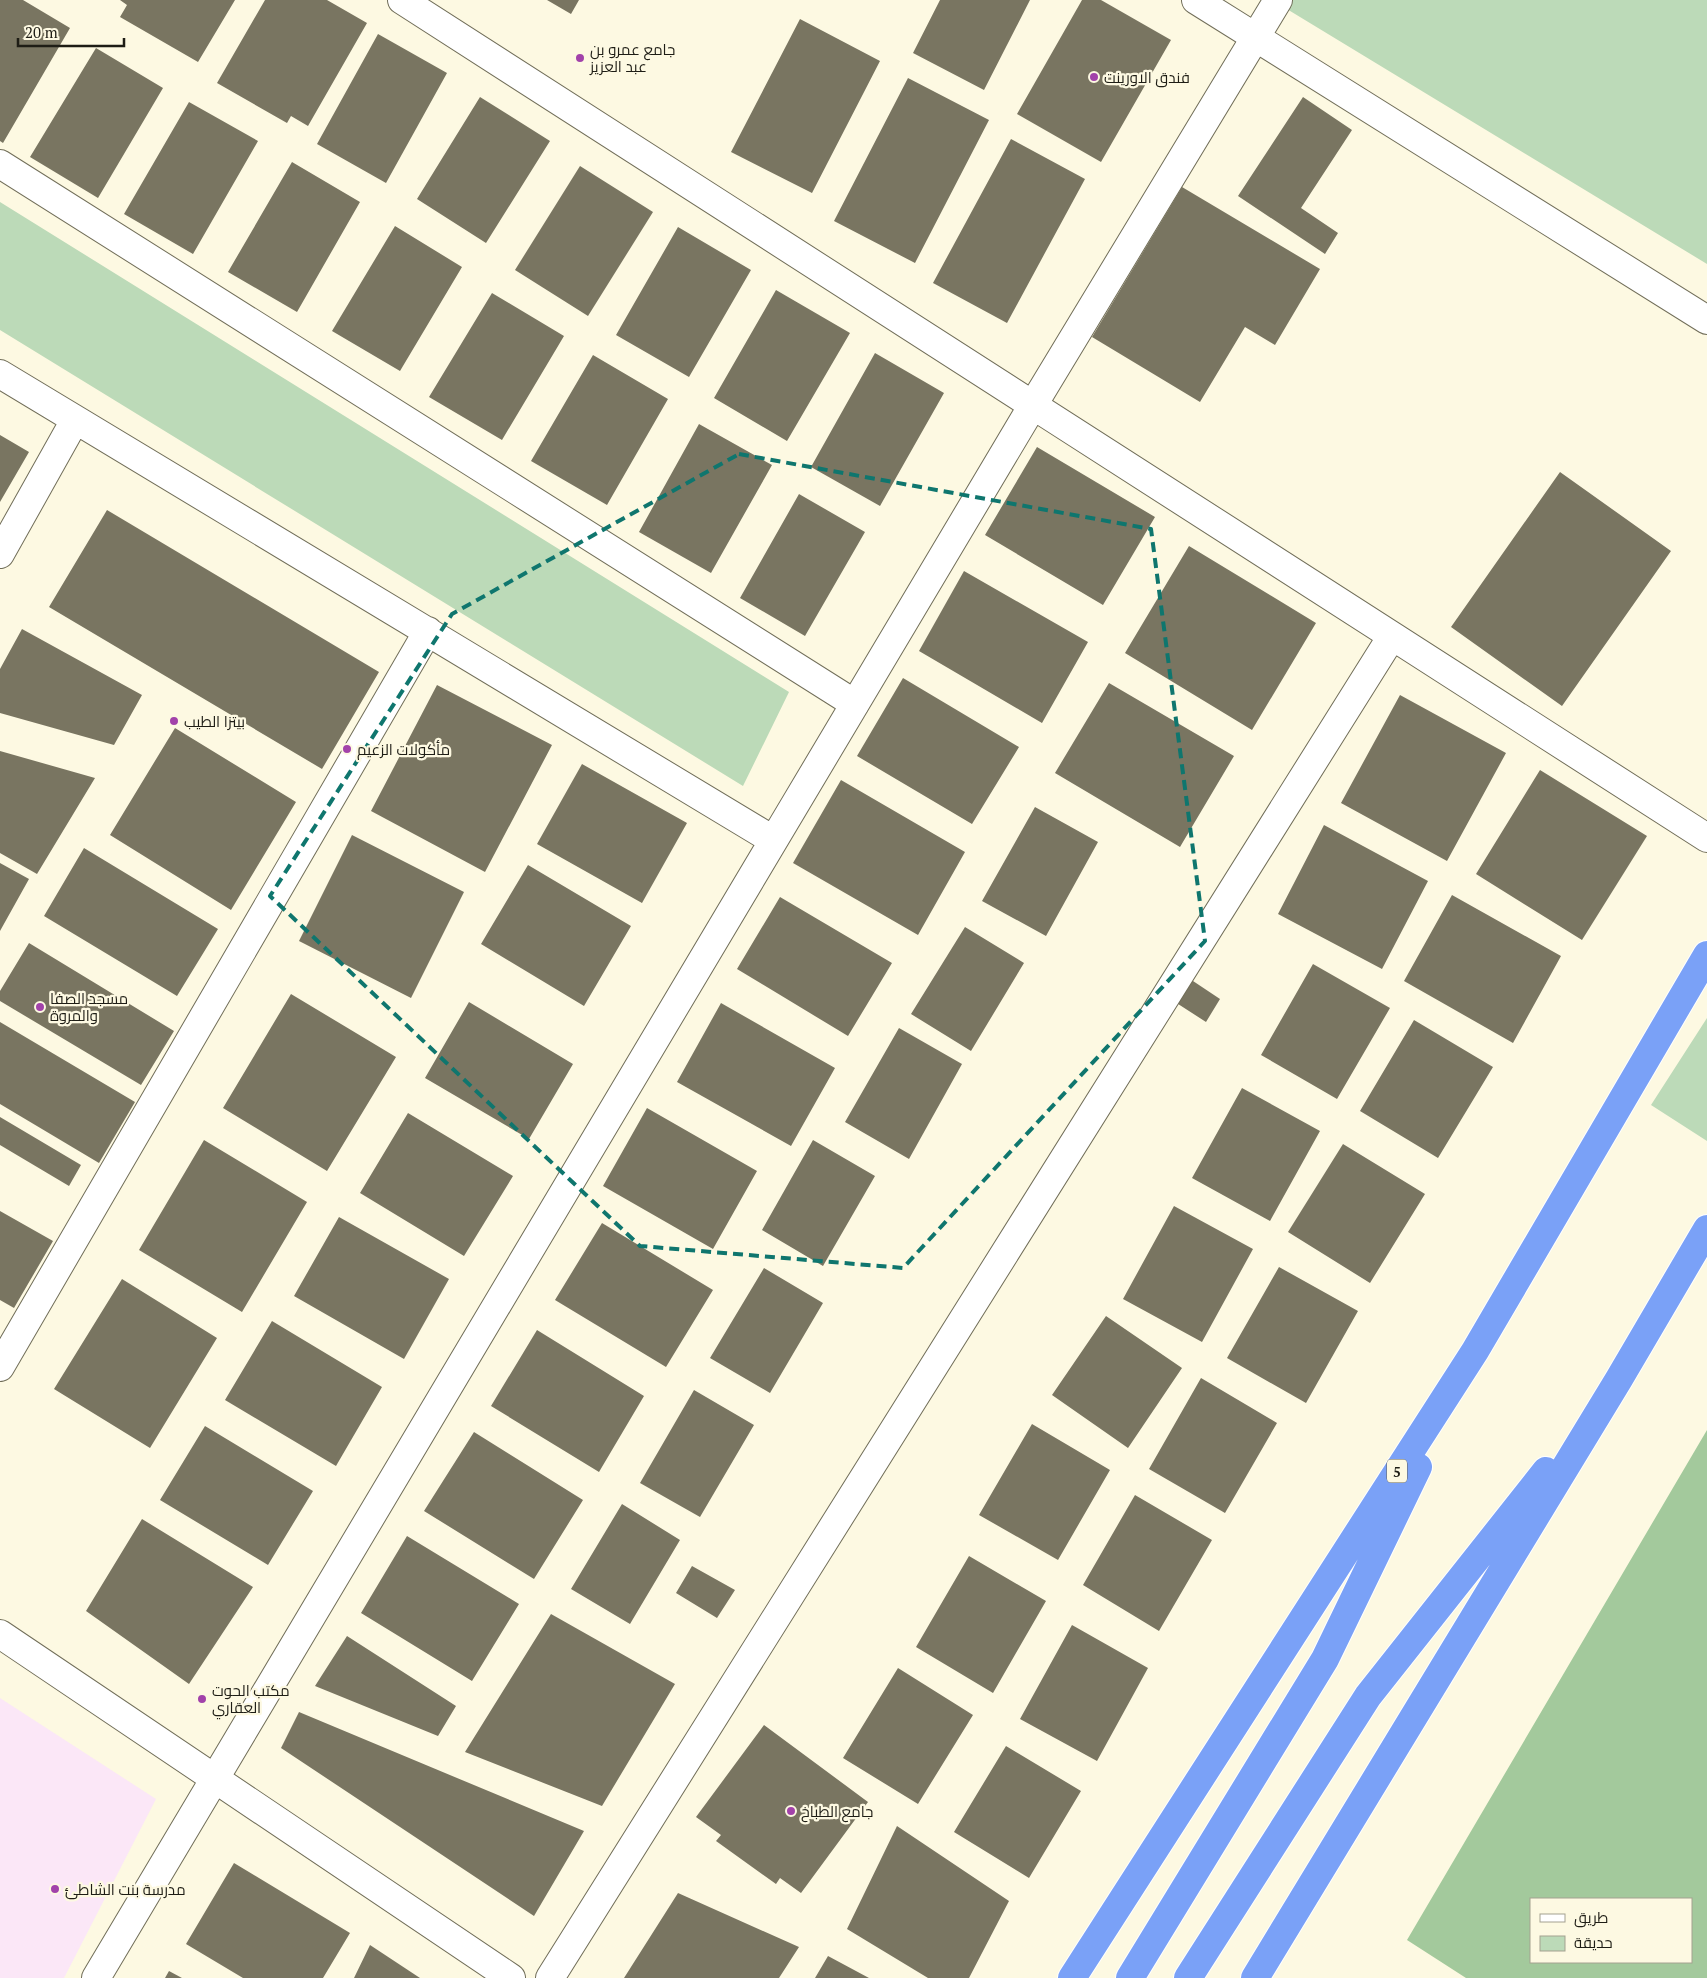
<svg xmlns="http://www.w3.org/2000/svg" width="1707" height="1978" font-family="'PT Serif',Cairo,serif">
<rect width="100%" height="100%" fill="#fdf9e2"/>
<!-- education -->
<path fill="#fbe7f7" d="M0,1698L156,1799L64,1978H0Z"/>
<!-- green -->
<path fill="#bcdab8" d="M1272,0H1707V264Z
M0,202L789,692L743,786L0,330Z
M1707,1018V1141L1651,1105Z"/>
<!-- forest -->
<path fill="#a3c99c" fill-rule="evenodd" d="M1707,1430V1978H1466L1407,1940ZM1531,1899H1691V1962H1531Z"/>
<!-- building -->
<path fill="#797561" d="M0,0H23L70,28L3,143L0,141Z
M120,0H235L198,62L120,17L127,5Z
M265,0H327L367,23L308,126L291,116L287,123L217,83Z
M547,0H579L571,14Z
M940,0H1030L984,90L913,53Z
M1082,0H1101L1171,40L1101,162L1017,114Z
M800,19L880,61L812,193L731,152Z
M378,34L447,73L386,183L317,144Z
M96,48L163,88L98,198L30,157Z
M908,78L989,120L915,263L834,221Z
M480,97L550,141L486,243L417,199Z
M1303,97L1352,130L1301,208L1338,233L1325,254L1238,196Z
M189,102L258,141L193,254L124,214Z
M1011,139L1085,179L1007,323L933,283Z
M292,162L360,202L297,312L228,272Z
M580,166L653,212L588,316L515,270Z
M1182,187L1320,269L1275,345L1245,327L1200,402L1092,337Z
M395,226L462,267L400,371L332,331Z
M678,227L751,270L689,377L616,335Z
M776,290L850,333L787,441L714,398Z
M492,293L564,336L502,440L429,397Z
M875,353L944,393L880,506L811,467Z
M593,355L668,399L607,505L531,461Z
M699,424L772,465L711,573L639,532Z
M0,435L29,452L0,502Z
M1037,447L1155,517L1103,605L985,535Z
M1560,472L1671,551L1562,706L1451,627Z
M799,494L865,532L805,636L740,598Z
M107,510L379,672L322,769L49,607Z
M1189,546L1316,623L1252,730L1125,653Z
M964,571L1088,642L1042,723L919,651Z
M22,629L142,695L114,745L0,713V669Z
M903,678L1019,747L972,824L857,756Z
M1109,683L1234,756L1180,847L1055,773Z
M437,685L552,745L485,872L371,811Z
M1400,695L1506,753L1447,861L1341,803Z
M175,728L296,802L231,910L110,835Z
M0,751L95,778L37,874L0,853Z
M582,764L687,823L642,903L537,844Z
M1540,770L1647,836L1582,940L1476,874Z
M841,780L965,852L918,935L793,863Z
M1035,807L1098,842L1046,936L982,901Z
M1324,825L1428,881L1382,969L1278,914Z
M352,835L464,892L411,998L299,941Z
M84,848L218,929L177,996L44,916Z
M0,863L29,879L0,931Z
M528,865L631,926L584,1006L481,944Z
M1452,895L1561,956L1513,1043L1404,981Z
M780,897L892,963L848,1036L737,969Z
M965,927L1024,963L971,1051L911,1014Z
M29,943L174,1031L141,1085L0,1001V991Z
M1313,964L1390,1008L1337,1099L1261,1055Z
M1190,979L1220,999L1206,1022L1175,1002Z
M291,994L396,1057L327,1171L223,1108Z
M469,1002L573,1064L529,1139L425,1078Z
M721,1003L835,1068L791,1146L677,1082Z
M1414,1020L1493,1067L1438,1158L1360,1111Z
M0,1022L135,1102L99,1163L0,1104Z
M899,1028L962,1064L909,1159L845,1122Z
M1242,1088L1320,1131L1270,1221L1192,1178Z
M647,1108L757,1171L713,1249L603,1186Z
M408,1113L513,1176L464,1256L360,1193Z
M0,1117L81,1165L69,1186L0,1145Z
M204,1140L307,1202L242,1312L139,1250Z
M813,1140L875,1176L823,1266L762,1230Z
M1343,1144L1425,1194L1370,1283L1288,1232Z
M1174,1206L1253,1249L1202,1342L1123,1299Z
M0,1211L53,1241L14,1308L0,1300Z
M339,1217L449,1279L404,1359L294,1296Z
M602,1223L713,1290L666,1367L555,1300Z
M1279,1267L1358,1311L1306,1403L1227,1358Z
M764,1268L823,1303L770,1393L710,1358Z
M122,1279L217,1338L150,1448L54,1389Z
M1106,1316L1182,1368L1128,1448L1052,1395Z
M272,1321L382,1387L336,1466L225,1400Z
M537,1330L644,1396L599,1472L491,1406Z
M1201,1378L1277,1423L1225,1513L1149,1469Z
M694,1390L754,1425L700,1517L640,1483Z
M1032,1424L1110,1470L1058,1560L979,1515Z
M205,1426L313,1491L268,1565L160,1500Z
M474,1432L583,1500L534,1579L424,1511Z
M1135,1495L1212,1540L1159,1631L1083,1585Z
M622,1504L680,1540L630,1624L571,1589Z
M142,1519L253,1587L189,1684L86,1611Z
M407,1536L519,1604L472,1681L361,1613Z
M969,1556L1046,1601L993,1693L916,1647Z
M692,1566L735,1590L717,1618L676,1593Z
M551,1614L675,1684L602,1806L465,1752Z
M1072,1625L1148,1668L1097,1761L1020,1719Z
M347,1636L456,1706L438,1736L315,1686Z
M898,1668L973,1715L918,1804L843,1758Z
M299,1712L584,1831L534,1916L281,1748Z
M764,1725L868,1802L801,1893L780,1878L776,1884L716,1841L721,1835L696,1817Z
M1006,1746L1081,1791L1029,1878L954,1832Z
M897,1826L1009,1901L969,1978H928L847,1929Z
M234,1863L350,1933L323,1978H243L186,1944Z
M678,1893L799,1947L779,1978H624Z
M370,1945L420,1978H354Z
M828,1956L869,1978H815Z
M169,1971L182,1978H165Z"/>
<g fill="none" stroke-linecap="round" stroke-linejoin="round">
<!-- street casing -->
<g stroke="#716e59" stroke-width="30">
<path id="street" d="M402,0L1707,838
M0,164L855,704
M0,374L773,840
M0,554L75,420
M0,1367L428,631
M0,1634L511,1978
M96,1978L1033,405L1278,0
M550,1978L1392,636"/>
</g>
<!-- secondary casing -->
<g stroke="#716e59" stroke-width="30">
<path id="secondary" d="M1196,0L1707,320"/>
</g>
<!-- highway casing -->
<g stroke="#fff" stroke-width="30">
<path id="highway" d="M1072,1978L1475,1351L1707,955
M1130,1978L1325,1659L1418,1467
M1188,1978L1368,1696L1546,1471
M1255,1978L1619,1379L1707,1229"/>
</g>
<!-- street -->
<use href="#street" stroke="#fff" stroke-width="28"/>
<!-- secondary -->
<use href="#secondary" stroke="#fff" stroke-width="28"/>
<!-- highway -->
<use href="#highway" stroke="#7aa1f7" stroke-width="28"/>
</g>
<!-- marked area -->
<path fill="none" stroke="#0f766e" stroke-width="4" stroke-dasharray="10 6" stroke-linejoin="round" d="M739,454L1151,529L1205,941L903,1268L640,1246L270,896L452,614Z"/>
<!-- markers -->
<g fill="#a242aa" stroke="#fdf9e2" stroke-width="2">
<circle cx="580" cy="58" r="5"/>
<circle cx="1094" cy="77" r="5"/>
<circle cx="174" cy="721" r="5"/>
<circle cx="347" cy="749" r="5"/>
<circle cx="40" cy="1007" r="5"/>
<circle cx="202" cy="1699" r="5"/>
<circle cx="791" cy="1811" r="5"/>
<circle cx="55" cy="1889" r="5"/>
</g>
<g text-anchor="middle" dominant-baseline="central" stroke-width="4.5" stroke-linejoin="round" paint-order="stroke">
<!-- shield labels -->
<rect fill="#fdf9e2" stroke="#615f52" stroke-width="1" x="1387" y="1459.5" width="20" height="23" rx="4"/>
<g font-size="14" font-weight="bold" fill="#1e1d15">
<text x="1397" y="1471">5</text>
</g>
<!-- poi labels -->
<g font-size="15" fill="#1e1d15" stroke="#fdf9e2" text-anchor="start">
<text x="590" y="49">جامع عمرو بن<tspan x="590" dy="17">عبد العزيز</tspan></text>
<text x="1104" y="77">فندق الاورينت</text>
<text x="184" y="721">بيتزا الطيب</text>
<text x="357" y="749">مأكولات الزعيم</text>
<text x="50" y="998">مسجد الصفا<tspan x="50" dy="17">والمروة</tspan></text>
<text x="212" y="1690">مكتب الحوت<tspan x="212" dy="17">العقاري</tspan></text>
<text x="801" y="1811">جامع الطباخ</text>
<text x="65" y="1889">مدرسة بنت الشاطئ</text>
</g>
</g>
<!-- legend -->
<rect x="1530" y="1898" width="162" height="65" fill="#fdf9e2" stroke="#a4a190"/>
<rect x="1540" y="1914" width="25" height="8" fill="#ffffff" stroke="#a4a190"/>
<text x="1574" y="1923" font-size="15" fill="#1e1d15">طريق</text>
<rect x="1540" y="1936" width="25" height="15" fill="#bcdab8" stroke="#a4a190"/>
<text x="1574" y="1948" font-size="15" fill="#1e1d15">حديقة</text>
<!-- scale -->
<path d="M18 38v8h106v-8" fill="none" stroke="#1e1d15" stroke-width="2.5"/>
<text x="25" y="38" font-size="15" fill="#1e1d15" stroke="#fdf9e2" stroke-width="4" paint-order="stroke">20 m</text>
</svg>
